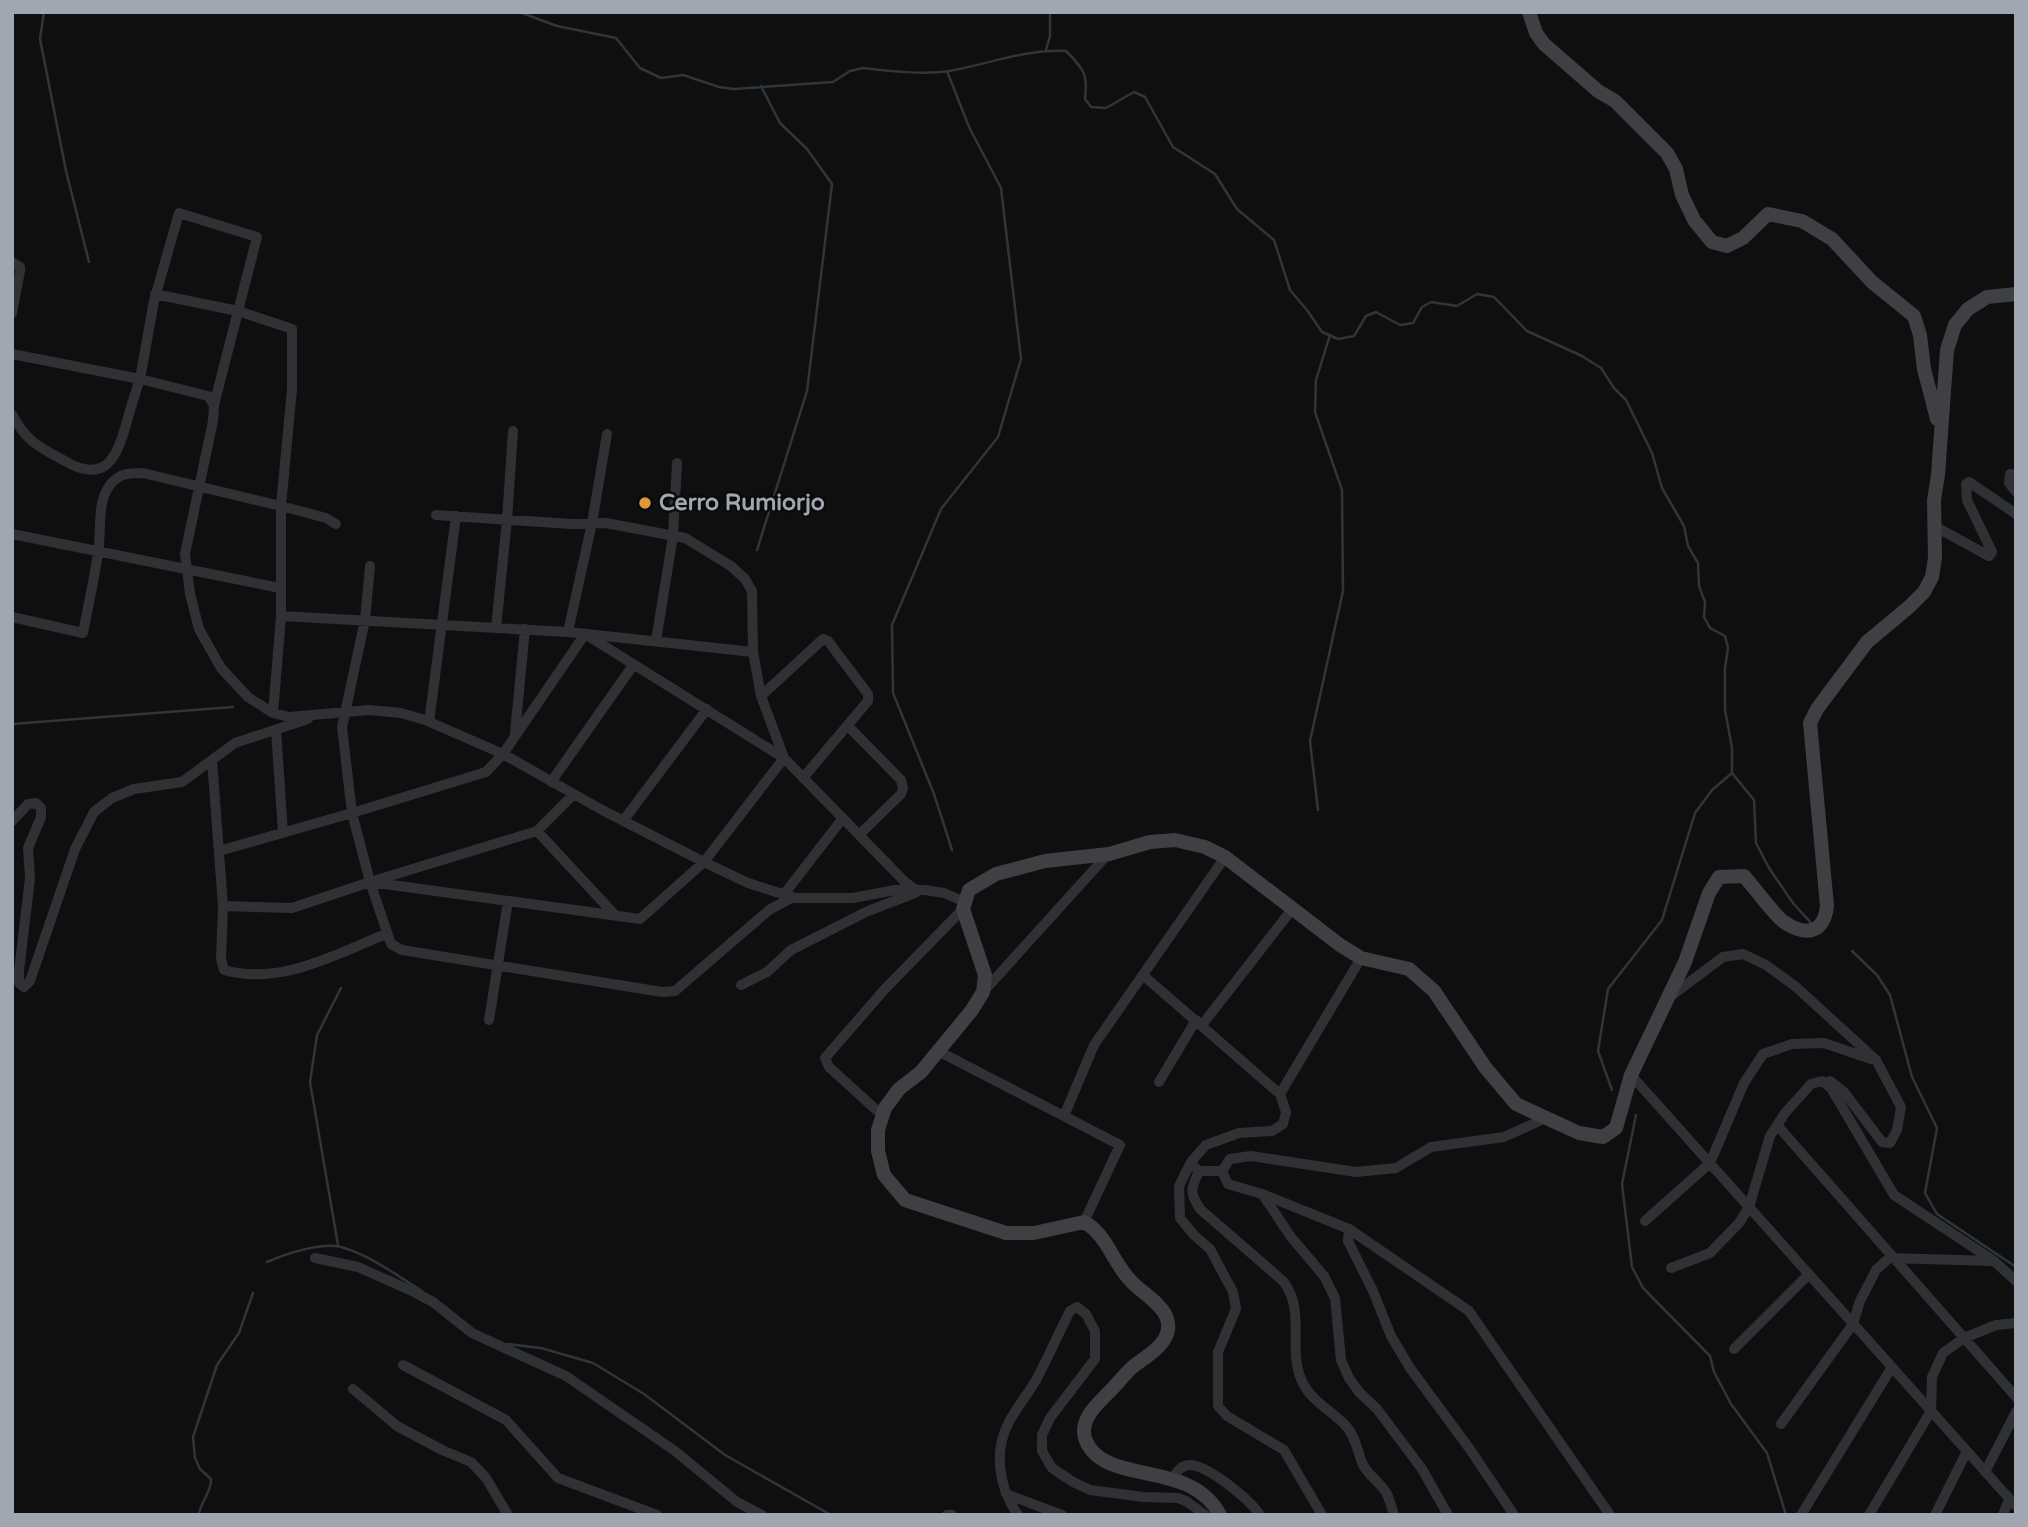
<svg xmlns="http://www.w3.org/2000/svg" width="2028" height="1527" font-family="'Varela Round',sans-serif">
<rect width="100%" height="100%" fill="#0f0f10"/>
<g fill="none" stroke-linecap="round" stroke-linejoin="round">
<!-- stream -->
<path stroke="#2e363b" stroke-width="2.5" d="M44,12L40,39L66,171L89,262
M519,12L557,26L616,38L640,68L661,78L683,75L719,87L734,89L833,82L850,71L863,68C889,71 924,75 949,71C989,64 1025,49 1066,51C1084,69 1088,74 1085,99L1091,107L1106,108L1134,92L1145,97L1173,147L1215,174L1237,209L1274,240L1290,290L1307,310L1322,332L1338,339L1354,336L1366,316L1376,312L1400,325L1413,323L1422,307L1431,302L1457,306L1477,294L1494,297L1527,331L1582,356L1601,368L1614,388L1626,400L1652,453L1662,488L1684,526L1688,546L1698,563L1699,586L1705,602L1704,617L1710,628L1725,636L1728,648L1725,668V710L1732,748V773L1754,800L1756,843L1769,868L1793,903L1812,924
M1046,50L1050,36V12
M947,71L969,127L1001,188L1021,359L998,437L941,509L892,625L893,693L934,794L952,850
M757,550L807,391L832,184L807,149L780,123L761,86
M12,724L233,707
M1318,810L1310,741L1343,591L1342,490L1315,412L1316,380L1330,335
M1852,951L1877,975L1890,995L1912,1077L1937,1128L1925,1193L1937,1214L2016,1267
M1612,1090L1598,1051L1608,989L1662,920L1695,813L1712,790L1732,773
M1636,1115L1622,1184L1632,1267L1643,1288L1710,1356L1714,1372L1731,1404L1767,1453L1786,1515
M338,1245L310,1082L317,1035L341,988
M267,1262C285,1254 321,1242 341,1247C370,1255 396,1275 422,1291
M507,1344L541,1348L593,1363L644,1394L725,1455L831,1515
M199,1515C200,1502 212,1492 211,1479L200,1469L195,1458L193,1437L217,1365L239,1333L253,1293"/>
<!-- street -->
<path stroke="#303135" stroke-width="10" d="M12,262L20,267V271L12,313
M155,294L238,311L292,329V389L281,506V616L568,632L753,652
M12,354L140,379L154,301L179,213L257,237L214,405
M12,414C26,441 37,446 63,460C105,485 117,459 127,421C131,407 135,393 140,379L208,396L214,405L213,421L185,554L190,594L199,629L221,668L248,697L273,713L289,717L369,710L401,713L425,720L503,754L602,810L704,862L748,883L795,898H853L895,890H925L944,893L965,902
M2016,475L2010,474L2009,483L2016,492
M436,515L572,524L606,523L685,538L731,566L745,579L752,591L753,652L761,696L784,758L905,882L918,891
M1934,526L1989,556L1992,552L1967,500L1966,484L1969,482L2016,514
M12,534L280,588
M370,566L365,620L342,727L352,813L370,882L391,944L402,950L662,992L675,991L769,910L793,897
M12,617L83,633C88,607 94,580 98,553C102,532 96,503 110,485C119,473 129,473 143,473L281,506L326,518L336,524
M496,628L507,520L513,431
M568,632L592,523L607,434
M656,641L673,536L677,463
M761,696L823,639L828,641L868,694V701L803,778
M273,713L281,616
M429,722L456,516
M848,726L901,780L903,788L901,794L860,834
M276,730L283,833
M515,733L525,629
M212,760L223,906L221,959L224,970C280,986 336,954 386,934
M551,782L634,664
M12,821L28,804L36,803L41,808V817L28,848L30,878L19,971V983L24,987L30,981L75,849L94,812L112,798L134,789L182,782L235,743L308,719
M623,821L707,709
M537,831L615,915
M219,851L352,813L486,772L503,754L585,634L784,758L704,862L640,919L370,882
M785,893L843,818
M223,906L292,908L370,882L537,831L573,795
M1144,976L1280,1094L1286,1112L1283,1124L1272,1131L1239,1133L1206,1145L1191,1162L1179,1186L1180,1218L1194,1235L1210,1249L1233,1292L1236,1309L1218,1352V1406L1227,1416L1284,1450L1322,1515
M741,985L767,972L791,950L868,911L915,893
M984,991L1108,854
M1671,996L1723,957L1743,954L1766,965L1795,986L1876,1060L1901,1107L1897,1130L1890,1143L1882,1142L1844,1092L1830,1081
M489,1020L508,901
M1202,1025L1293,908
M938,1051L1120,1145L1084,1222
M1631,1075L2016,1506
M1159,1082L1196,1020
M1280,1094L1361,958
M883,1116L829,1067L825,1058L884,990L963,909
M1064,1116L1094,1045L1225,857
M1777,1125L2016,1397
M1196,1168L1199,1171H1222
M1199,1171C1191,1189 1189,1192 1200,1209L1283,1281C1306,1310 1288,1347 1301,1379C1309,1400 1331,1410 1346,1426C1356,1437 1357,1451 1363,1465C1369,1476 1381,1483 1387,1494C1390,1501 1392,1508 1394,1515
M1222,1171L1228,1184L1262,1194L1349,1229L1469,1311L1610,1515
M1222,1171L1230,1159L1251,1156L1356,1172L1396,1168L1431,1147L1504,1137L1546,1118
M1263,1195L1291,1237L1324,1276L1335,1298L1341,1360L1349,1378L1359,1392L1377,1409L1422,1469L1448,1515
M1645,1221L1710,1163L1744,1083L1763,1054L1792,1044L1824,1043L1871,1059
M1349,1229L1348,1241L1373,1291L1391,1336L1410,1368L1469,1448L1514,1515
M315,1258L358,1267L412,1291L433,1302L472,1333L566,1376L675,1451L737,1502L762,1515
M1671,1268L1710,1253L1739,1223L1749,1207L1770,1136L1785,1113L1811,1084L1822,1081L1831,1088L1894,1195L1994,1261L2016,1281
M1734,1349L1809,1274
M403,1365L506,1420L558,1478L657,1515
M353,1389L397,1426L442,1450L471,1462L486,1478L508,1515
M1781,1424L1853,1324L1860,1301L1876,1270L1889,1258L1993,1261
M1985,1472L2016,1412
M1172,1478C1177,1472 1180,1466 1189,1465C1207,1464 1250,1500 1260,1515
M1006,1494L1062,1515
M947,1515H952
M1018,1515C999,1488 993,1452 1009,1422C1017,1407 1028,1394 1036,1380C1048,1358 1058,1334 1070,1311L1077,1307L1086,1314L1095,1331V1359L1050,1418L1042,1435V1451L1052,1468L1073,1482L1090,1490L1143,1497L1178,1498L1186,1501L1205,1515
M1801,1515L1892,1367
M1869,1515L1931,1411L1932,1377L1943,1353L1964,1338L1996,1325L2016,1323
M1935,1515L1967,1451
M2003,1515L2009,1499"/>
<!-- secondary -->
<path stroke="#3f4044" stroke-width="14" d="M1529,12L1536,33L1544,44L1598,91L1615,101L1667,153L1676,169L1682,195L1694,220L1712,242L1727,246L1743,238L1768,214L1802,221L1832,239L1872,282L1914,316L1920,335L1924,369L1937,419
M1220,1515C1190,1458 1106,1487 1086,1441C1077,1419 1100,1402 1113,1388C1120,1381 1127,1371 1135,1365C1150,1354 1176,1340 1166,1316C1159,1301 1140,1292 1129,1279C1112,1260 1106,1234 1084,1222L1034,1233H1006L905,1200L884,1175L878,1151V1130L885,1108L899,1089L921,1072L972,1010L983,992L985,975L963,909L969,890L996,874L1045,861L1109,854L1150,842L1175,840L1205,847L1225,857L1340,945L1361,958L1409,969L1434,991L1485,1067L1516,1104L1579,1133L1603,1137L1616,1128L1631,1075L1685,962L1709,893L1719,877L1744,876C1754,887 1774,915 1784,922C1806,937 1824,933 1827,906L1810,723L1817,709L1867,642L1909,607L1924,592L1932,577L1935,558L1934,500L1938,475L1947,350L1955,325L1968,309L1987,297L2016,294"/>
</g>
<!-- markers -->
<circle fill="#de9839" stroke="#0a0a0b" stroke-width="2.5" cx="645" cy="503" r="7"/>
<g text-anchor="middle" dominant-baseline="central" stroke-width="5" stroke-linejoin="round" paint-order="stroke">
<!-- poi labels -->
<g font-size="23" font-weight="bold" fill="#a1a7b0" stroke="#0a0a0b" text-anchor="start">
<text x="659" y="503">Cerro Rumiorjo</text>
</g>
</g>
<!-- border -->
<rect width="2028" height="1527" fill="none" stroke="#a1a7b0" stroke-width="28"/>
</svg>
